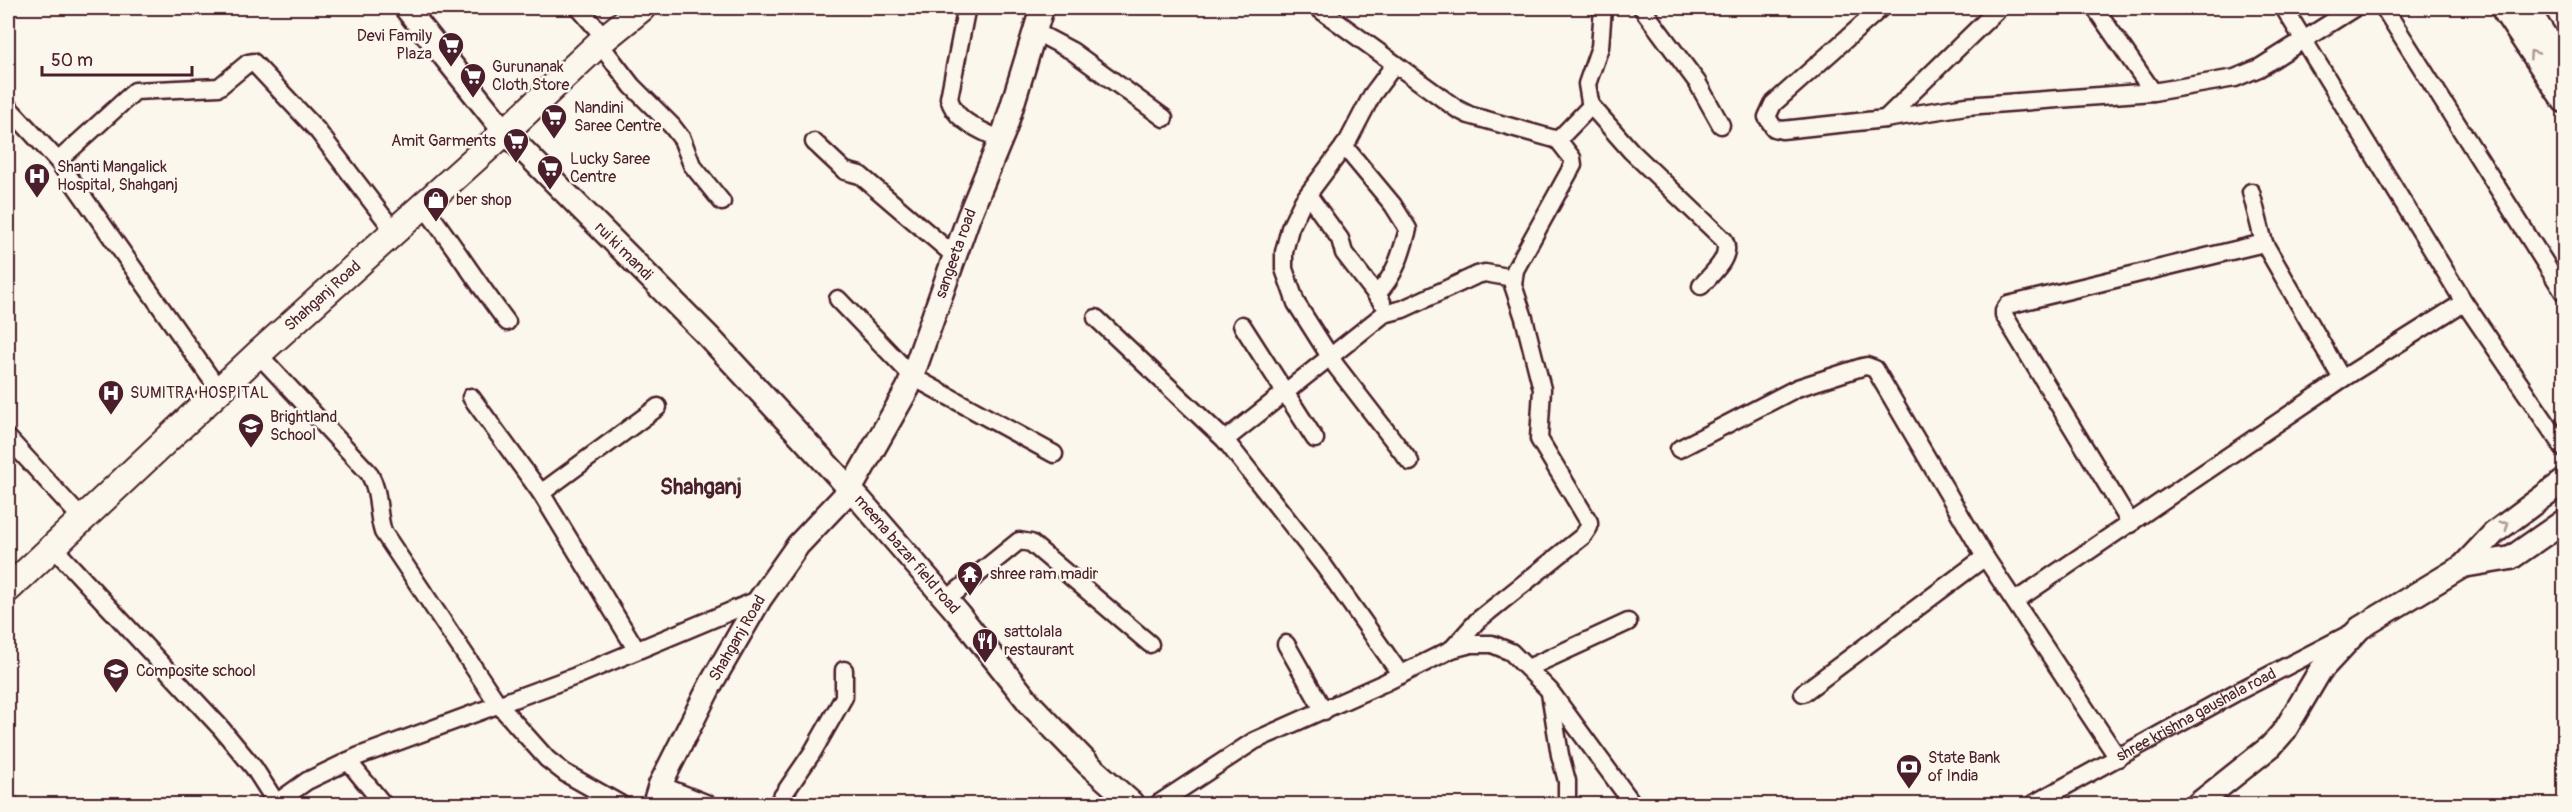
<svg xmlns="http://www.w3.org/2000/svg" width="2572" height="812" font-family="Pangolin,sans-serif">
<rect width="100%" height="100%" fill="#fbf7ec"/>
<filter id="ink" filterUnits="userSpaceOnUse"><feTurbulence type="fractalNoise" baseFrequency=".0167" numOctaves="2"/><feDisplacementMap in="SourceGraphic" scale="12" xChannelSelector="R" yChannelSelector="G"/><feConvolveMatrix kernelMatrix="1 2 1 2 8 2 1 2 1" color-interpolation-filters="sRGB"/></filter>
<g filter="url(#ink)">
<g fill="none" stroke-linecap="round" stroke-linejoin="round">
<!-- street casing -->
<g stroke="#4a1f2b" stroke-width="21">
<g id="street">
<path d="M579,8L605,38"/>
<path d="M1318,8L1457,109L1469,115L1558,140L1588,109H1594L1631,151L1724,240C1733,257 1711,274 1701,286"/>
<path d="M1642,8L1697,82L1721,125"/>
<path d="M1881,8L1773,104L1767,117L1774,128L1782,130L1885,119L1966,106L2153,92L2235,78L2259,68L2354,8"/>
<path d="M2095,8L2153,92"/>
<path d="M2284,8L2464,302L2564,449"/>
<path d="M2384,8L2564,293"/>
<path d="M966,11L949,98C955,122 980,129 1000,140"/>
<path d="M1034,31L1072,51L1164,118"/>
<path d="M599,43L632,86L672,126L682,139L692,165L722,202"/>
<path d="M1395,64L1372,95L1348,141L1303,201L1290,228L1284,252V269L1296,303L1336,366L1410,462"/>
<path d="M8,107L58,161L219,390"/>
<path d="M1591,108L1587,84L1600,47L1603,8"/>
<path d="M1885,119L1999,8"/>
<path d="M814,142L845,171L860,175L956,257"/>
<path d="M1344,146L1393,205L1408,229C1401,255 1395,276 1376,295"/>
<path d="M58,161L135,91L219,87L248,63L253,62L317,130L394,231"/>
<path d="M2251,192L2264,243"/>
<path d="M1308,195L1340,239L1344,253L1382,302"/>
<path d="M423,205C453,244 478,284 507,322"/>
<path d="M838,299L913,377L1054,454"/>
<path d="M1096,318L1225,440L1324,566L1401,675"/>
<path d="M1242,325L1315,439"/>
<path d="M258,354L369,473C381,495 376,509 383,532L498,704L547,759L565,773L620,804"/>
<path d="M471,397L541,493L636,649"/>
<path d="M8,438L83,520"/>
<path d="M1225,440L1384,314L1403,309L1477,275L1485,273L1513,278"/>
<path d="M1679,449L1797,388L1862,367L1867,366L1875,369L1985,557L2118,758"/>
<path d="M541,493L658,407"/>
<path d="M2131,524L2004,315V311L2008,305L2264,243L2342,379"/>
<path d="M53,547L220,727L254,768L277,804"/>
<path d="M946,600L1019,541L1031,543L1150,644"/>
<path d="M2015,601L2342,379L2464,302"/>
<path d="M1286,644L1324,711"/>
<path d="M1452,649L1477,621L1583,536L1589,527V522L1539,439L1542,389L1524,318L1513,285L1515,270L1573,165L1572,158L1558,140"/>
<path d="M1528,668L1628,622"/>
<path d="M1550,693L1560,755L1567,781V804"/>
<path d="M1803,693L1985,557"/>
<path d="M348,761L383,804"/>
<path d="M660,785L708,804"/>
<path d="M276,803L307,781L359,756L576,676L760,599"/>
<path d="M777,804L812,753L844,697V670"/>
<path d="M1158,804L1254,741L1386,682L1452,649L1471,644H1492L1511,652L1550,691L1633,804"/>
<path id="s1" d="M2033,804L2235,693L2349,634"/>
</g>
</g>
<!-- secondary casing -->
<g stroke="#4a1f2b" stroke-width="27">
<g id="secondary">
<path id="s2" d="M406,8L505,132L708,336L861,501L957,612L1031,705L1089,765L1133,804"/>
<path d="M2502,8L2564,101"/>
<path d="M2527,8L2564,65"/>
<path d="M2463,566L2511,558L2564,521"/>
<path id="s3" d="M654,804L660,785L712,682L760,599L798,545L850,490L908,388L969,216L1005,129L1042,8"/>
<path d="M2198,804L2271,746L2285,730L2320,671L2360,628L2463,566L2494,533L2564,481"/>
</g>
</g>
<!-- primary casing -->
<g stroke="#4a1f2b" stroke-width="30">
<g id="primary">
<path id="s4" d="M8,589L258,354L505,132L605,38L642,8"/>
</g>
</g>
<!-- street -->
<use href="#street" stroke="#fbf7ec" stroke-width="16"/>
<!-- secondary -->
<use href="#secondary" stroke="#fbf7ec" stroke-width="22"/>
<!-- primary -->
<use href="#primary" stroke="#fbf7ec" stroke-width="26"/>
<!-- rail casing -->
<g stroke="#4a1f2b" stroke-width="7">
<path id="rail" d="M8,791L19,804"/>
</g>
<!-- rail -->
<use href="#rail" stroke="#fbf7ec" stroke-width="4.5" stroke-dasharray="14" stroke-linecap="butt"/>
</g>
<!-- one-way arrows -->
<defs><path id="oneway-chevron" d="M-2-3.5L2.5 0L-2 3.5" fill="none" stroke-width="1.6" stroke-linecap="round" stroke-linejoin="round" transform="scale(1.5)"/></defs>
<g stroke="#ab9695">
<use href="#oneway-chevron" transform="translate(2533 54) rotate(-124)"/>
<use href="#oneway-chevron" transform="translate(2505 525) rotate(-36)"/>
</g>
</g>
<!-- icons -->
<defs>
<g id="supermarket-pin" transform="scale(1.35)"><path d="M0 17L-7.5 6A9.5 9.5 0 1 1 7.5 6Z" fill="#4a1f2b" stroke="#fbf7ec"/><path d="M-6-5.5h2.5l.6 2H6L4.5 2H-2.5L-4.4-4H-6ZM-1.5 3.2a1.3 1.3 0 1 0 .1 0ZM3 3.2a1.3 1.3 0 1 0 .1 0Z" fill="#fff"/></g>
<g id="hospital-pin" transform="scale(1.35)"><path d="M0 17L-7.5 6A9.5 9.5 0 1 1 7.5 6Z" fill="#4a1f2b" stroke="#fbf7ec"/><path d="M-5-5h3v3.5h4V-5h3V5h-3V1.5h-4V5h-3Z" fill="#fff"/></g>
<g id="shop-pin" transform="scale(1.35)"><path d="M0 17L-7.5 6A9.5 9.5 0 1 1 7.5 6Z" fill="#4a1f2b" stroke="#fbf7ec"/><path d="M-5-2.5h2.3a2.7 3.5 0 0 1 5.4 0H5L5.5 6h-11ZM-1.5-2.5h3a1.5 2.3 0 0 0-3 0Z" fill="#fff"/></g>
<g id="school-pin" transform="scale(1.35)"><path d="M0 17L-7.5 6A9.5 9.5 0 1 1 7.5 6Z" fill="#4a1f2b" stroke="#fbf7ec"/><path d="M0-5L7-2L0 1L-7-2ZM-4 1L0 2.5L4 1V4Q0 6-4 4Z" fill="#fff"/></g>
<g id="temple-pin" transform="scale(1.35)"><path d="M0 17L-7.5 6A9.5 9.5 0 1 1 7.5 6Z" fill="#4a1f2b" stroke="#fbf7ec"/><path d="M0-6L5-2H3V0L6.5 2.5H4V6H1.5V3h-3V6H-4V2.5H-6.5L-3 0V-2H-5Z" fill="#fff"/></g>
<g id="restaurant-pin" transform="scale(1.35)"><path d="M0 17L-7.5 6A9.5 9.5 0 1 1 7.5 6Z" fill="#4a1f2b" stroke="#fbf7ec"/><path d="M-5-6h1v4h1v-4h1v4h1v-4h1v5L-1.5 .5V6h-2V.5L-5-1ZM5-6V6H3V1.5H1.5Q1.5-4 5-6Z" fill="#fff"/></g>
<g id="bank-pin" transform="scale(1.35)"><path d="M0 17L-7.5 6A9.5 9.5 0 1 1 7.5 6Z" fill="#4a1f2b" stroke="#fbf7ec"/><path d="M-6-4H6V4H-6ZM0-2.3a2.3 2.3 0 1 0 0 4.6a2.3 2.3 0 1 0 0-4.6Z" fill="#fff"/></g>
</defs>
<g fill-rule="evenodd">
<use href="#supermarket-pin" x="451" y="45"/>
<use href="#supermarket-pin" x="473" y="76"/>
<use href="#supermarket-pin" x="554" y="117"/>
<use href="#supermarket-pin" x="516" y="141"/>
<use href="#supermarket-pin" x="550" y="168"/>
<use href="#hospital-pin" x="37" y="176"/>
<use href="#shop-pin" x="436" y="200"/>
<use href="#hospital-pin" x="111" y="393"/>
<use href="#school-pin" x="251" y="426"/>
<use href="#temple-pin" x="970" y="574"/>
<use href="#restaurant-pin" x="985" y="641"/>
<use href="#school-pin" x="116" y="671"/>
<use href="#bank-pin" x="1909" y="767"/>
</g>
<g text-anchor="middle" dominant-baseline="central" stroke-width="5" stroke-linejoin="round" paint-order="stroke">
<!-- poi labels -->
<g font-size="16" fill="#4a1f2b" stroke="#fbf7ec" text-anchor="start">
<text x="432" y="36" text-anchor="end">Devi Family<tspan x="432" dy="18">Plaza</tspan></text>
<text x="492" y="67">Gurunanak<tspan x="492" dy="18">Cloth Store</tspan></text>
<text x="574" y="108">Nandini<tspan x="574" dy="18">Saree Centre</tspan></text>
<text x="496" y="141" text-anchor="end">Amit Garments</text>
<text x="570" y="159">Lucky Saree<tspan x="570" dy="18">Centre</tspan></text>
<text x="57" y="167">Shanti Mangalick<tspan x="57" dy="18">Hospital, Shahganj</tspan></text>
<text x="456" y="200">ber shop</text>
<text x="130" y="393">SUMITRA HOSPITAL</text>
<text x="270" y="417">Brightland<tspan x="270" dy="18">School</tspan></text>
<text x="990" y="574">shree ram madir</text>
<text x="1004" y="632">sattolala<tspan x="1004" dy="18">restaurant</tspan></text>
<text x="136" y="671">Composite school</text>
<text x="1928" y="758">State Bank<tspan x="1928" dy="18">of India</tspan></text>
</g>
<!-- street labels -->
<g font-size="16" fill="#4a1f2b" stroke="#fbf7ec">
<text stroke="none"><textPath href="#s2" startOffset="327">rui ki mandi</textPath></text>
<text stroke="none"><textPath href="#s3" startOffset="633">sangeeta road</textPath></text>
<text stroke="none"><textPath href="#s4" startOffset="430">Shahganj Road</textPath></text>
<text stroke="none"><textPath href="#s2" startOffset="742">meena bazar field road</textPath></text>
<text stroke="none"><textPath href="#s3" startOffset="186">Shahganj Road</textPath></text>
<text stroke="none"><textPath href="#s1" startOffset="186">shree krishna gaushala road</textPath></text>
</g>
<!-- district labels -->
<g font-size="22" font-weight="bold" fill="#4a1f2b" stroke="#fbf7ec">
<text x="701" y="487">Shahganj</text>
</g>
</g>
<!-- margin -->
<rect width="2572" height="812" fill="none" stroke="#fbf7ec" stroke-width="30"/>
<rect x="15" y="15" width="2542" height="782" fill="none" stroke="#4a1f2b" stroke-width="2" filter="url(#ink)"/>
<!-- scale -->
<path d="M42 66v9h150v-9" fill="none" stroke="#4a1f2b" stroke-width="3"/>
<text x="51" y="66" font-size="18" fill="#4a1f2b" stroke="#fbf7ec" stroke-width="4.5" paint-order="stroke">50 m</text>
</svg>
